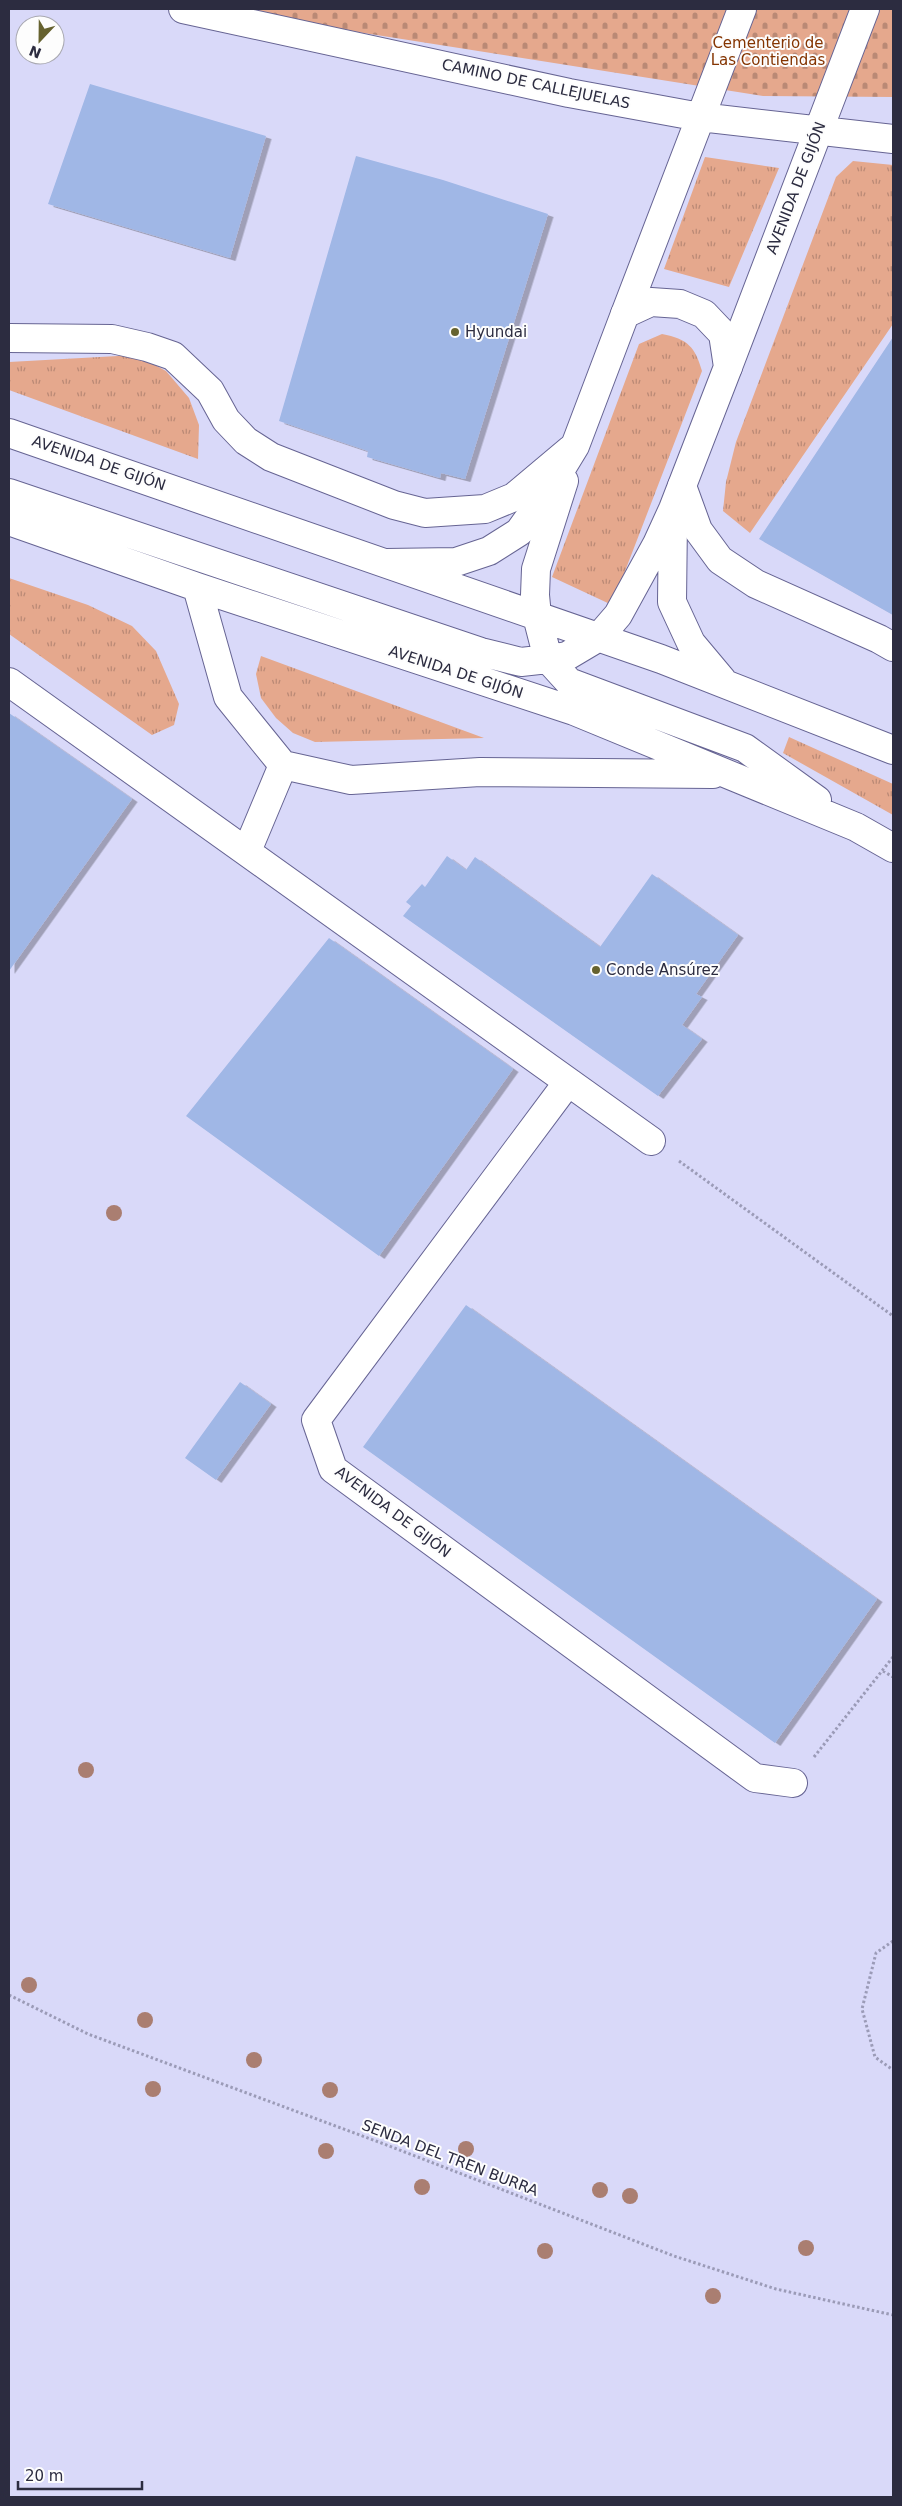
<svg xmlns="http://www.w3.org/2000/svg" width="902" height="2506" font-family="'DejaVu Sans',sans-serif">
<defs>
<pattern id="grass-tufts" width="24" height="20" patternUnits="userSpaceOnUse" patternTransform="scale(1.25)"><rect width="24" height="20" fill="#e5a88d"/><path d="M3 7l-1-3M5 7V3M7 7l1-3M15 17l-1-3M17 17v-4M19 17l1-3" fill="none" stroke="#ba8975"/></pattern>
<pattern id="cemetery-stones" width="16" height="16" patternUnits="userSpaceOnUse" patternTransform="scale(1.25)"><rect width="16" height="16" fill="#e5a88d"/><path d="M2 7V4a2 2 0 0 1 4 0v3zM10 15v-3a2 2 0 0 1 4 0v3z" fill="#ba8975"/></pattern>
<filter id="shadow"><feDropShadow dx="5.5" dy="3" stdDeviation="0" flood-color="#0004"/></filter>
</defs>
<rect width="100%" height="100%" fill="#d9d9f9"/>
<!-- grass -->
<path fill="url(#grass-tufts)" d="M705,157L779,168L729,287L664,269Z
M853,161L893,165V324L750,533L723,511L726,482L736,442L836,177Z
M662,334C688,339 695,347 702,371L612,605L552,577L639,344Z
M136,355L166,371L189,398L199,425L198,459L9,390V362Z
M9,578L88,605L132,626L156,651L179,704L174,725L152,735L9,634Z
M261,656L484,738L315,742L293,733L276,718L261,698L256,674Z
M789,737L893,784V815L783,753Z"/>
<!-- cemetery -->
<path fill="url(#cemetery-stones)" d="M212,9H893V97L763,96Z"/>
<!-- building -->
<path fill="#a0b7e6" filter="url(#shadow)" d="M90,84L266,136L230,258L48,204Z
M356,156L443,180L548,214L465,479L441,473L440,478L367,457L368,451L279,421Z
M893,337V615L759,539Z
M9,713L132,799L9,971Z
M447,856L466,870L475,857L600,947L652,874L738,935L696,994L702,997L682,1025L702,1039L658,1096L403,916L411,906L406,902L422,884L425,887Z
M329,938L513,1069L379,1256L186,1116Z
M466,1305L877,1599L775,1743L363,1447Z
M240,1382L271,1404L216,1480L185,1458Z"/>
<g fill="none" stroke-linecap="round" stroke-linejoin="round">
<!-- minor casing -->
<g stroke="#666493" stroke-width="30">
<path id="minor" d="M183,9L569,93L700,117L893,139
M625,314L742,9
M9,338L112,339L147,347L173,356L210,391L226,420L246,441L271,457L394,505L425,513L485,509L514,497L570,450
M728,367L865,9
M682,486L698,530L720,560L756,584L879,639L893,647
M9,682L651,1141
M247,851L283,765
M568,1082L316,1420L333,1469L755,1778L793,1783"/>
</g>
<!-- highway casing -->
<g stroke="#666493" stroke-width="30">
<path id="highway" d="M9,433L661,659L893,750
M564,481L536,569L535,595L537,616L548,659L569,682L745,748L817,800
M9,493L481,652L521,662L548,659L567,656L599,637L618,615L657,544L673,509L728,367L723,334L704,314L680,304L651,302L625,314L575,446L544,497L519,532L489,551L456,562L386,563
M673,519L672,602L691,643L722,680
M9,521L197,587L574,711L856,827L893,848
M197,587L228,697L283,765L351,780L480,772L713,774"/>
</g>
<!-- path -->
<path stroke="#9b9bb7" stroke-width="3" stroke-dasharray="2.5 2.5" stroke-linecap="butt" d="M679,1161L893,1316
M883,1671L893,1677
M814,1757L893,1657
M893,1941L876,1953L862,2009L875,2057L893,2070
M9,1995L88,2034L384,2144L674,2256L776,2289L893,2315"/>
<!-- minor -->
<use href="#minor" stroke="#fff" stroke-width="28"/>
<!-- highway -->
<use href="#highway" stroke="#fff" stroke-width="28"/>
</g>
<!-- trees -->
<g fill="#aa7e71">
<circle cx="114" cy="1213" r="8"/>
<circle cx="86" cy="1770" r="8"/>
<circle cx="29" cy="1985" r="8"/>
<circle cx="145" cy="2020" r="8"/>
<circle cx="254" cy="2060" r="8"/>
<circle cx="153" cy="2089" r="8"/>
<circle cx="330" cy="2090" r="8"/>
<circle cx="466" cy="2149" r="8"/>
<circle cx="326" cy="2151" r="8"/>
<circle cx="422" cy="2187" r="8"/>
<circle cx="600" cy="2190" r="8"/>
<circle cx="630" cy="2196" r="8"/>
<circle cx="806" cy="2248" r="8"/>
<circle cx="545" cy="2251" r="8"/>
<circle cx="713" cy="2296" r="8"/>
</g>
<!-- markers -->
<g fill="#66622f" stroke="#fdfdfd" stroke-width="2">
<circle cx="455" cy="332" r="5"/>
<circle cx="596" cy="970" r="5"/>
</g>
<g text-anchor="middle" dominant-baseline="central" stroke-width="4" stroke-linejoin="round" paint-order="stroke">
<!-- park labels -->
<g font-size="15" fill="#843401" stroke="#fdfdfd">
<text x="768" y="43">Cementerio de<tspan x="768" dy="17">Las Contiendas</tspan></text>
</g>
<!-- street labels -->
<g font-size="15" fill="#2c2c40" stroke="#fdfdfd">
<text transform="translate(536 84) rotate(12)">CAMINO DE CALLEJUELAS</text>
<text transform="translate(796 188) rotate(-69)">AVENIDA DE GIJÓN</text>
<text transform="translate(99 463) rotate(19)">AVENIDA DE GIJÓN</text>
<text transform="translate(456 672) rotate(18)">AVENIDA DE GIJÓN</text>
<text transform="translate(393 1512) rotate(37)">AVENIDA DE GIJÓN</text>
<text transform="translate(450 2158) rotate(21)">SENDA DEL TREN BURRA</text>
</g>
<!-- poi labels -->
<g font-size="15" fill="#2c2c40" stroke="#fdfdfd" text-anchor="start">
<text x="465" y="332">Hyundai</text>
<text x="606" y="970">Conde Ansúrez</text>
</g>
</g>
<!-- border -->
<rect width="902" height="2506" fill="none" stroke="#2c2c40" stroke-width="20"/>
<!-- north arrow -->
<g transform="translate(40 40) rotate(202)"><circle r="24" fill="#fdfdfd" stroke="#a9a9b1"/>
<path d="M0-4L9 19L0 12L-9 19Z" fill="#66622f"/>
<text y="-8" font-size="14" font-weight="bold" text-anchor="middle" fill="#2c2c40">N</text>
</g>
<!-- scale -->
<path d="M18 2481v8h124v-8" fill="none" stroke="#2c2c40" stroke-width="2.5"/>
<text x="25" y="2481" font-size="15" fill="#2c2c40" stroke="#fdfdfd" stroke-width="4" paint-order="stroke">20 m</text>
</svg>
